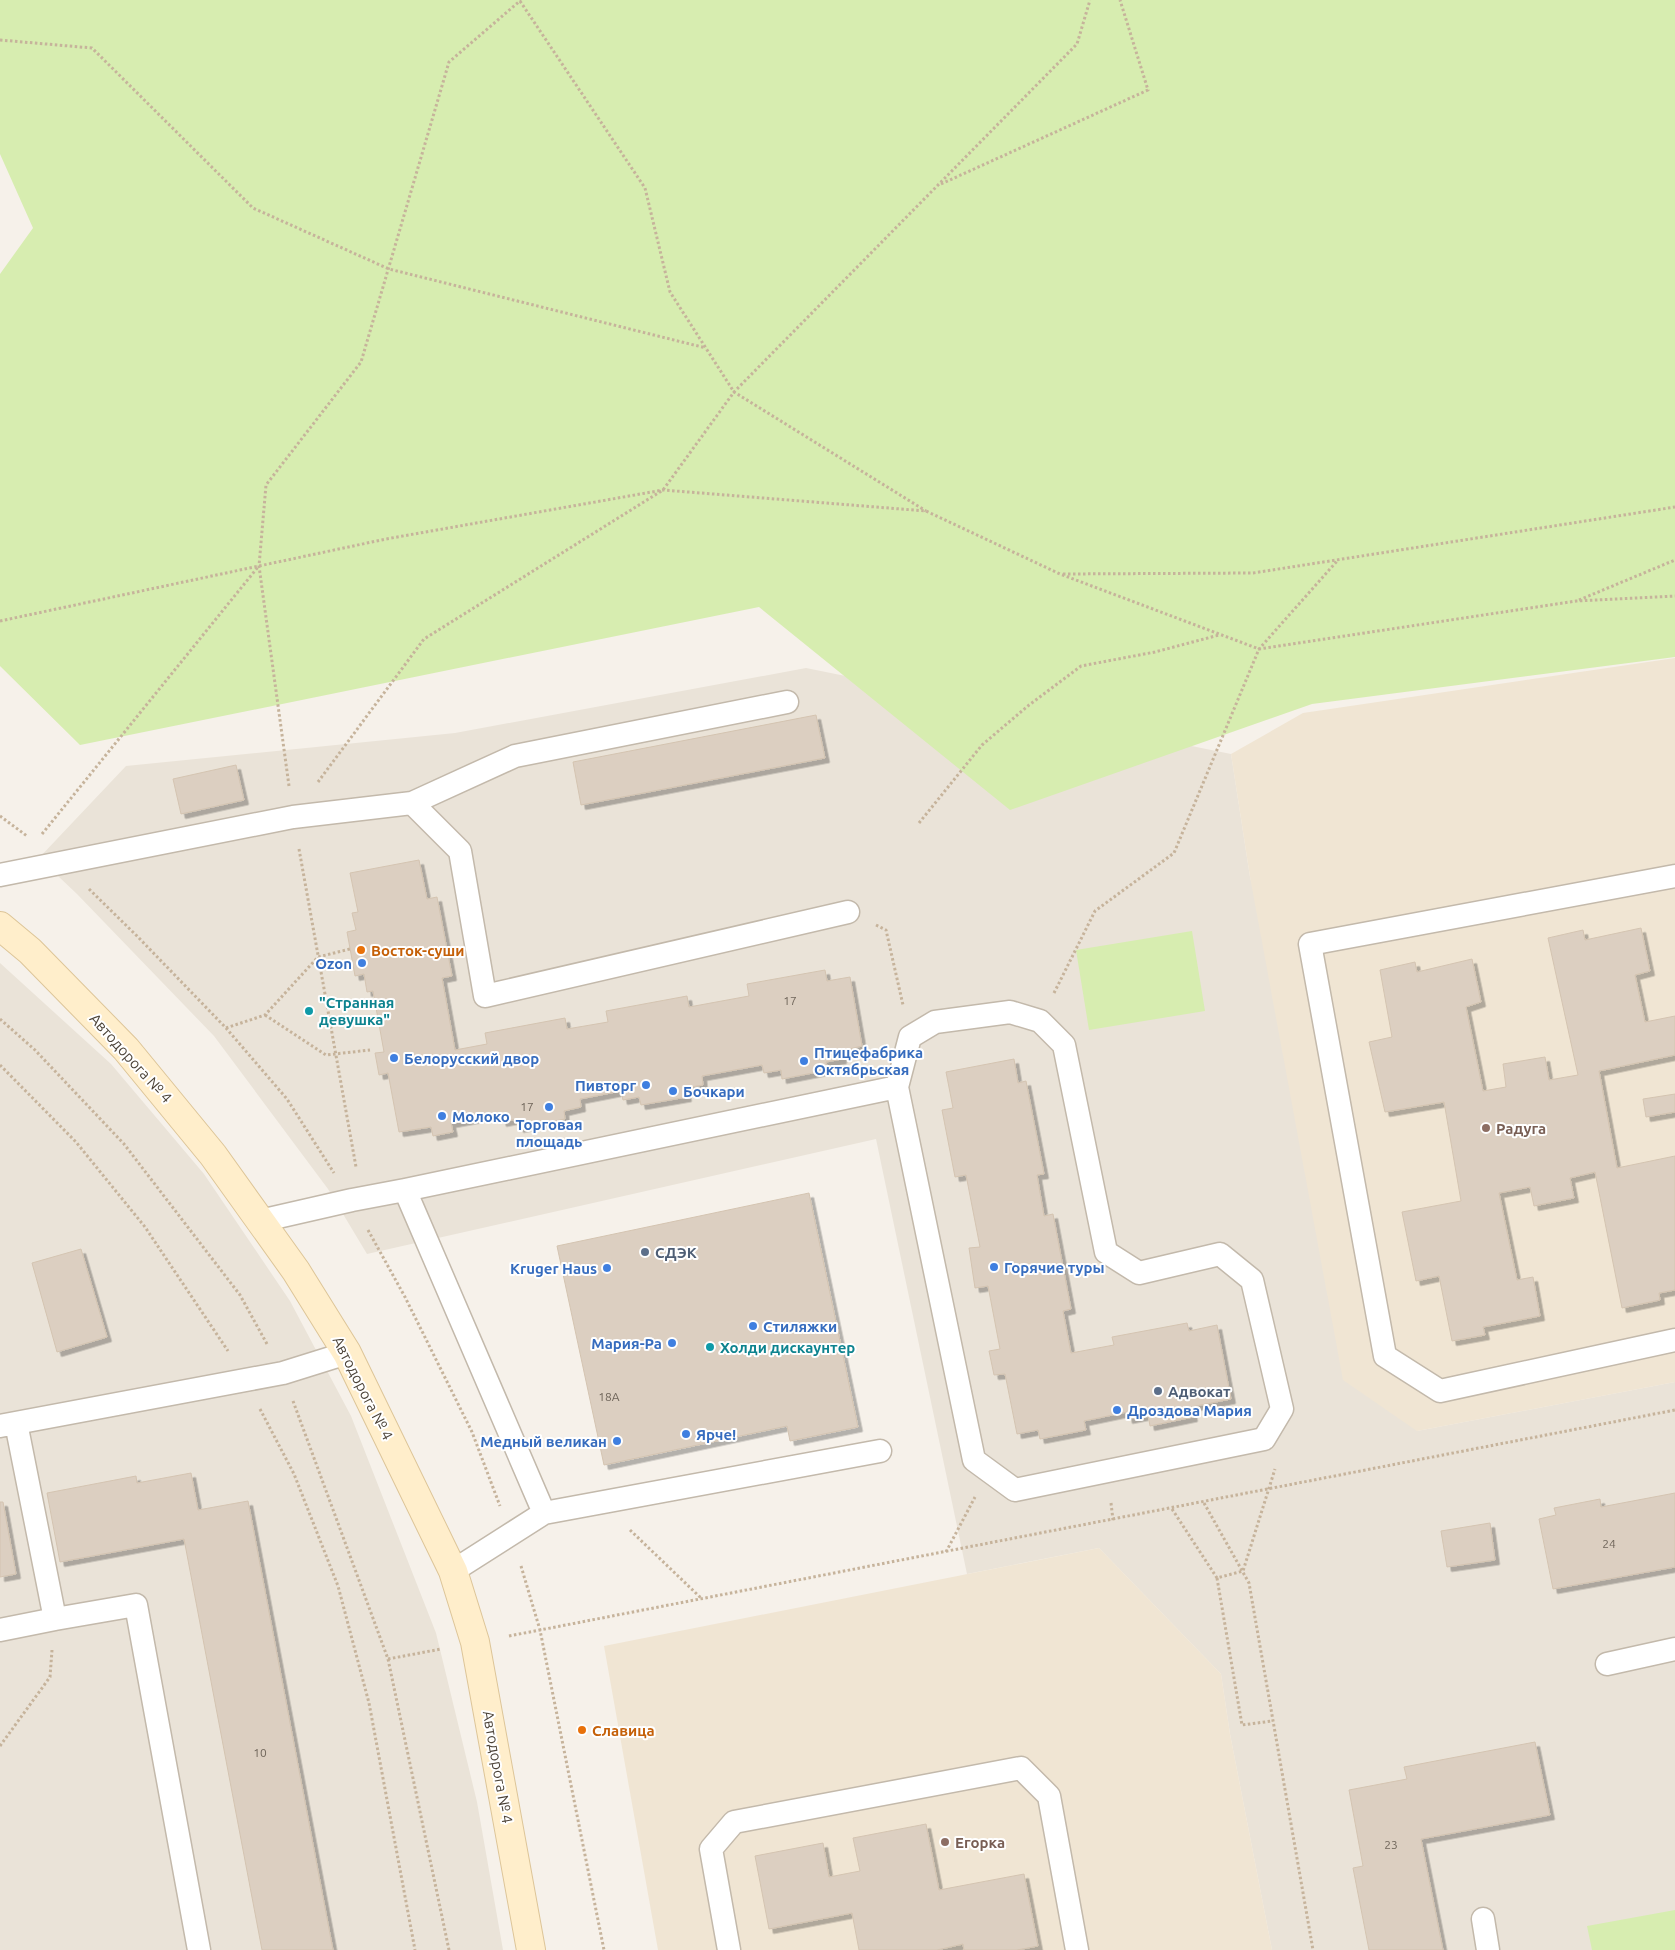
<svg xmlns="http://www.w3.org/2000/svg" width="1675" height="1950" font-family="Ubuntu,sans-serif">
<defs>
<filter id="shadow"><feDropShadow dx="4.5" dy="4.5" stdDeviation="0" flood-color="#0004"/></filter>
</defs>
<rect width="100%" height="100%" fill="#f6f1ea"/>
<!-- residential -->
<path fill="#eae3d8" d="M806,668L1231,754L1250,877L1417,1431L1675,1382V1950H1272L1230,1734L1221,1674L1099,1548L967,1574L876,1139L367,1254L328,1189L214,1036L77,894L39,858L126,766L455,733Z
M0,963L111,1064L204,1174L290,1301L351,1416L436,1633L477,1802L503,1950H0Z"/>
<!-- education -->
<path fill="#f0e5d3" d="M1675,658V1382L1417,1431L1343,1380L1250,877L1231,754L1303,713Z
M1099,1548L1221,1674L1230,1734L1272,1950H658L604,1646Z"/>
<!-- green -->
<path fill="#d7edb0" d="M0,0H1675V657L1312,704L1010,810L759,607L80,745L0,666V274L33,228L0,154Z
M1192,931L1205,1011L1089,1030L1076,950Z
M1675,1910V1950H1592L1587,1926Z"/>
<!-- building -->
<path fill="#dccfc1" stroke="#d4c4b1" filter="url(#shadow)" d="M816,715L825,758L581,805L573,762Z
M236,765L244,800L181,814L173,779Z
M419,860L427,899L437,897L442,923L452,976L442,978L455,1050L487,1044L485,1033L565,1018L567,1029L608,1022L606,1011L687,996L689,1007L749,996L747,984L825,970L827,981L850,977L862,1046L841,1051L842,1059L826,1062L828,1070L782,1079L781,1070L764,1073L762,1065L702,1076L703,1085L685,1088L687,1097L641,1105L639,1097L623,1100L621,1091L580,1099L581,1107L564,1111L565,1119L519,1128L517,1119L502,1122L500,1114L451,1123L453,1132L433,1136L431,1127L399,1132L388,1073L379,1075L375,1053L384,1052L373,991L367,992L364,974L355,976L347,932L356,930L352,913L358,912L350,873Z
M1641,928L1650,971L1635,975L1645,1022L1675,1016V1055L1599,1071L1617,1168L1675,1156V1290L1659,1293L1660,1300L1622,1308L1595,1172L1570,1178L1574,1198L1534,1206L1530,1187L1499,1193L1517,1280L1533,1277L1540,1316L1483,1327L1485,1335L1452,1341L1439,1276L1416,1281L1402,1212L1461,1201L1444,1102L1385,1112L1369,1042L1392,1037L1380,970L1415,962L1417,972L1472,959L1481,1002L1466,1007L1483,1091L1506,1087L1503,1064L1545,1057L1549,1080L1578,1075L1548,938L1583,930L1585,940Z
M1014,1059L1018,1083L1026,1081L1044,1174L1037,1175L1044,1216L1053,1214L1071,1309L1063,1311L1071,1353L1114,1345L1112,1337L1187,1323L1189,1331L1217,1325L1231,1399L1191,1407L1193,1417L1150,1426L1148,1415L1128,1419L1127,1412L1084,1421L1086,1430L1040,1439L1038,1430L1017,1434L1005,1374L994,1375L989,1351L1000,1349L988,1286L975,1288L969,1248L980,1247L966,1175L955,1177L942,1110L953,1108L946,1072Z
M1675,1094V1112L1646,1117L1643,1099Z
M809,1193L858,1427L790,1441L787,1426L604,1465L557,1246Z
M81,1249L107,1337L57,1352L32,1263Z
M191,1473L198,1510L248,1501L333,1950H262L184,1539L60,1562L47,1493L136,1476L137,1483Z
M1675,1493V1567L1553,1589L1539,1519L1556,1515L1554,1508L1600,1499L1601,1507Z
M0,1502H3L16,1574L0,1577Z
M1490,1523L1495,1560L1447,1567L1441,1531Z
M1535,1742L1550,1815L1421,1839L1443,1950H1369L1353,1868L1363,1866L1349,1790L1407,1779L1404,1767Z
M926,1824L939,1890L1024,1874L1038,1946L1017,1950H964L963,1944L937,1950H859L852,1913L769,1929L755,1856L823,1843L829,1877L860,1871L853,1838Z"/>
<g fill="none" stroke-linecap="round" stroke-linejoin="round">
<!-- lane casing -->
<g stroke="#c3b9ab" stroke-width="25">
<path id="lane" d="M412,803L460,851L485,996L848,912
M0,875L293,817L412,803L515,756L787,702
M1675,876L1310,944L1385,1356L1440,1391L1675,1340
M405,1190L544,1513L453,1571
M260,1221L352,1200L405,1190L897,1087L974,1460L1015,1490L1264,1439L1282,1409L1252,1280L1220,1254L1139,1273L1106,1252L1064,1045L1040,1021L1010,1012L935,1022L910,1037L897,1087
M0,1426L283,1373L347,1353
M544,1513L880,1451
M55,1619L136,1605L199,1950
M0,1630L55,1619L16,1423
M1607,1664L1675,1649
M1483,1919L1488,1950
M729,1950L711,1849L734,1822L1021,1768L1049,1796L1077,1950"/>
</g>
<!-- secondary casing -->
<g stroke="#ddc598" stroke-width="30">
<path id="secondary" d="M0,926L30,951L126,1049L213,1155L296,1271L347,1353L453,1571L475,1642L531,1950"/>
</g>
<!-- path -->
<path stroke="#c6b39b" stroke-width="3" stroke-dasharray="2.5 2.5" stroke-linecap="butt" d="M520,1L645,188L670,292L734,392L926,511
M0,40L92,48L253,208L389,269L706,348
M941,184L1148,90L1120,0
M1063,574L1253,573L1675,507
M1579,600L1675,560
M0,621L386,539L663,490L926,511L1060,574L1259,649L1576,601L1675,596
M318,782L424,639L663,490L734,392L1077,44L1090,0
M289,786L259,566L266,485L361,362L449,62L521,0
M0,816L27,836
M919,823L982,745L1029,705L1081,666L1155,652L1219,635
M42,834L258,567
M299,849L356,1167
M89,889L137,936L226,1028L287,1099L334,1173
M876,925L886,930L903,1005
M1054,993L1095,911L1174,853L1259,649L1338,560
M265,1015L326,1055L370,1050
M0,1019L35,1050L124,1144L240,1295L267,1344
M226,1028L265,1015L318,957L350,949
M0,1065L76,1142L145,1227L228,1351
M368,1230L405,1297L472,1432L500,1506
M293,1401L388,1659L449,1950
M260,1409L294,1474L338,1586L369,1703L415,1950
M1111,1503L1113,1520
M1204,1503L1249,1583L1313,1950
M1172,1509L1217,1578L1243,1571L1275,1469
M630,1530L701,1598
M946,1552L975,1497
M521,1566L540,1630L604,1950
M1217,1578L1242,1725L1272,1721
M509,1636L1675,1410
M388,1659L441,1649
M0,1746L50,1677L52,1650"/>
<!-- lane -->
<use href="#lane" stroke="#fff" stroke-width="22"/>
<!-- secondary -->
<use href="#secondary" stroke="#ffeecb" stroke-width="28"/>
</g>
<!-- markers -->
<g fill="#e8710a" stroke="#fff" stroke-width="2">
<circle cx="361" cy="950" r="5"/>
<circle cx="582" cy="1730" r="5"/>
</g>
<g fill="#3f7fe0" stroke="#fff" stroke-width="2">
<circle cx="362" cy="963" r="5"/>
<circle cx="394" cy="1058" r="5"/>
<circle cx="804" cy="1061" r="5"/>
<circle cx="646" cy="1085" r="5"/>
<circle cx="673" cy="1091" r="5"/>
<circle cx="549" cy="1107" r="5"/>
<circle cx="442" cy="1116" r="5"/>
<circle cx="994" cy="1267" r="5"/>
<circle cx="607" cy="1268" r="5"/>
<circle cx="753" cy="1326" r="5"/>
<circle cx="672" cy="1343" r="5"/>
<circle cx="1117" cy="1410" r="5"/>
<circle cx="686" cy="1434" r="5"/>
<circle cx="617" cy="1441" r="5"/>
</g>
<g fill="#0f9aa8" stroke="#fff" stroke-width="2">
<circle cx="309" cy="1011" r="5"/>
<circle cx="710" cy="1347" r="5"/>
</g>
<g fill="#8d6e63" stroke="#fff" stroke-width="2">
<circle cx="1486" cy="1128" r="5"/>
<circle cx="945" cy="1842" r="5"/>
</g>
<g fill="#5c6f8a" stroke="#fff" stroke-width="2">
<circle cx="645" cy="1252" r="5"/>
<circle cx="1158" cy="1391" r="5"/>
</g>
<g text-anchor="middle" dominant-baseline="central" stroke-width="4" stroke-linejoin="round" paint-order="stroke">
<!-- number labels -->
<g font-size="12" fill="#6f655a">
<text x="790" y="1000">17</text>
<text x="527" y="1106">17</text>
<text x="609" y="1396">18А</text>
<text x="1609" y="1543">24</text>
<text x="260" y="1752">10</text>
<text x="1391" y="1844">23</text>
</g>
<!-- food labels -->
<g font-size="15" font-weight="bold" fill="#c56008" stroke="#fff" text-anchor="start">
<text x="371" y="950">Восток-суши</text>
<text x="592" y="1730">Славица</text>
</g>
<!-- shop labels -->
<g font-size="15" font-weight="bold" fill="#366cbe" stroke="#fff" text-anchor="start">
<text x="352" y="963" text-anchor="end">Ozon</text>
<text x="814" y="1052">Птицефабрика<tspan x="814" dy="17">Октябрьская</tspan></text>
<text x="404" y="1058">Белорусский двор</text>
<text x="636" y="1085" text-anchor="end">Пивторг</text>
<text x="683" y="1091">Бочкари</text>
<text x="452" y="1116">Молоко</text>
<text x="549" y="1124" text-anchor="middle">Торговая<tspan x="549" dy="17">площадь</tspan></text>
<text x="1004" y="1267">Горячие туры</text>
<text x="597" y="1268" text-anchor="end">Kruger Haus</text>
<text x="763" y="1326">Стиляжки</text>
<text x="662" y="1343" text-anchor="end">Мария-Ра</text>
<text x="1127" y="1410">Дроздова Мария</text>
<text x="696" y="1434">Ярче!</text>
<text x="607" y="1441" text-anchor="end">Медный великан</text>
</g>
<!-- culture labels -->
<g font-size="15" font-weight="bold" fill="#0d838f" stroke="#fff" text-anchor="start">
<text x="319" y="1002">"Странная<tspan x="319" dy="17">девушка"</tspan></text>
<text x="720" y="1347">Холди дискаунтер</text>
</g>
<!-- street labels -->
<g font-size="15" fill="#4b4237" stroke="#fff">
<text transform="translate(131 1058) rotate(48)">Автодорога № 4</text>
<text transform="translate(363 1388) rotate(63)">Автодорога № 4</text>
<text transform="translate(498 1767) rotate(80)">Автодорога № 4</text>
</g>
<!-- education labels -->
<g font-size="15" font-weight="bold" fill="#785e54" stroke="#fff" text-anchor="start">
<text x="1496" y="1128">Радуга</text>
<text x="955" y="1842">Егорка</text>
</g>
<!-- service labels -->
<g font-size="15" font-weight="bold" fill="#4e5e75" stroke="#fff" text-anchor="start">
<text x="655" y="1252">СДЭК</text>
<text x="1168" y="1391">Адвокат</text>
</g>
</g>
</svg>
